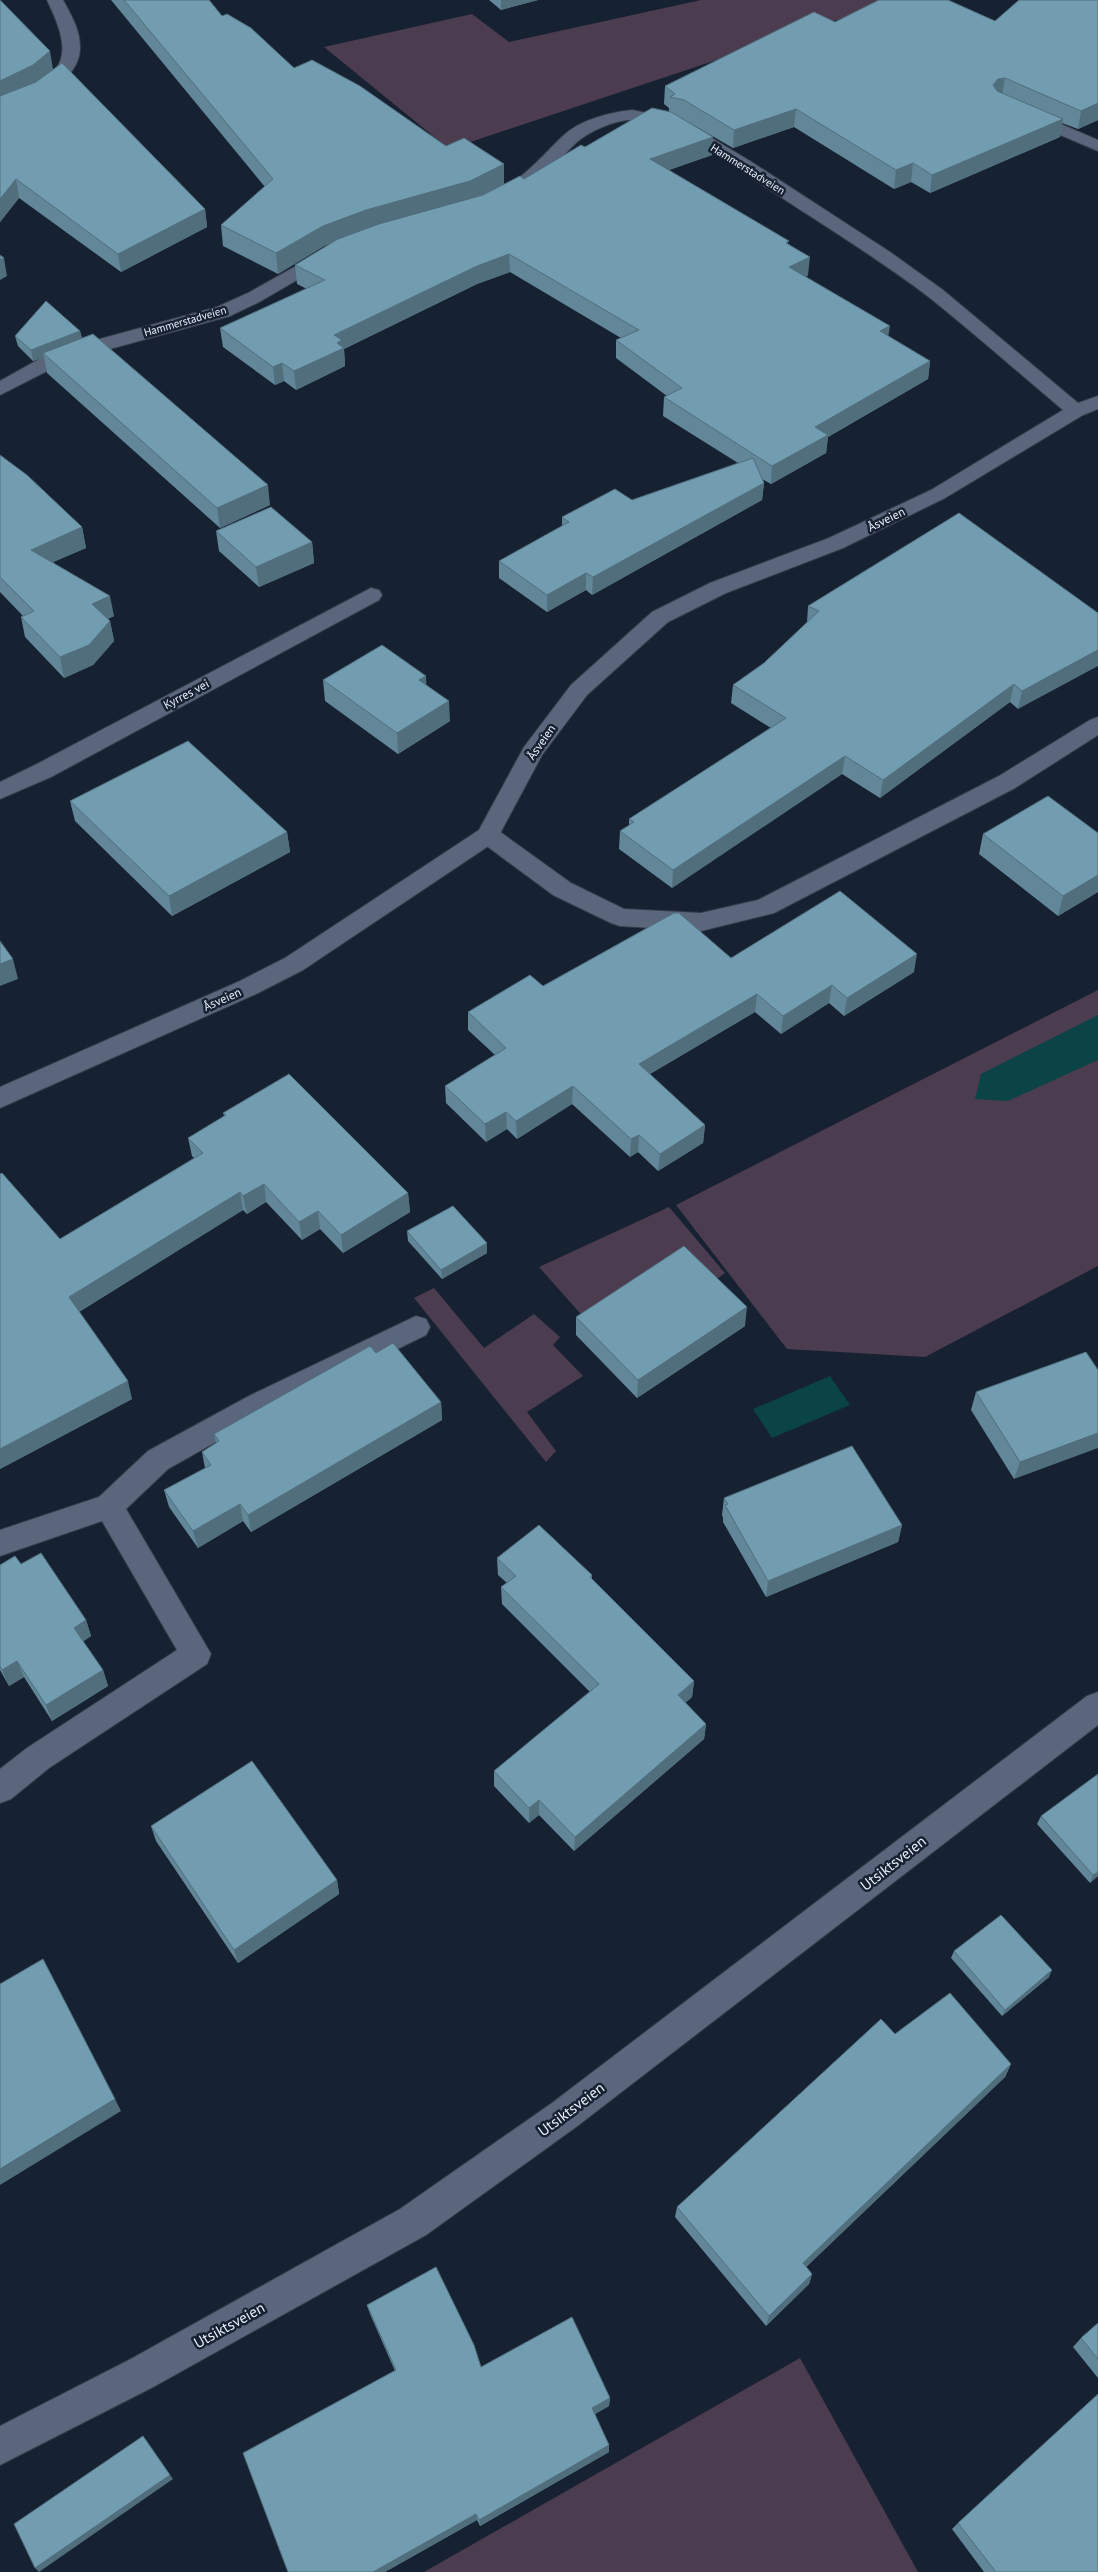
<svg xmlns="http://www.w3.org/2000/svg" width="1098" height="2572" font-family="'PT Sans',sans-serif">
<rect width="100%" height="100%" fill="#162132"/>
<!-- green -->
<path fill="#4c3c4f" d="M701,0H897L449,149L324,47L472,14L509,42Z
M1098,990V1266L925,1357L787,1349L676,1205Z
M669,1207L725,1273L709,1285L587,1321L539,1267Z
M434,1288L484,1348L534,1314L560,1337L553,1345L583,1376L527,1412L556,1451L546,1462L414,1298Z
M800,2358L918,2572H424Z"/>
<!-- water -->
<path fill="#0a4446" d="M1098,1015V1060L1008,1101L975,1099L981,1074Z
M830,1376L850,1405L772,1438L753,1409Z"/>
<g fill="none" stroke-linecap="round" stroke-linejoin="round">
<!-- service casing -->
<g stroke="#363d4b" stroke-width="2">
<path id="service" d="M1098,717V735L1015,788L774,913L701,931L620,926L611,923L553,895L480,841L476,835L480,829L488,827L496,829L571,883L624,909L701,913L758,900L999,776L1090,720Z
M416,1316L426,1319L430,1327L426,1335L269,1412L168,1469L126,1509L211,1654L207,1664L49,1768L11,1799L0,1803V1769L27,1748L177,1650L102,1521L0,1556V1530L99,1497L148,1451L249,1396Z"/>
</g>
<!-- minor casing -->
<g stroke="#363d4b" stroke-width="2">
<path id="minor" d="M47,0H63C71,15 80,29 80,47C81,81 29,107 0,114V103C60,76 79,65 47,0Z
M1026,109L1098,140V151L1020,118L1017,114L1020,110Z
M632,110L682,120L750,161L890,252L943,290L1078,403L1098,396V409L1083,415L945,498L843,548L726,593L668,622L587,695L542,755L496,841L303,970L258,993L0,1108V1087L240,981L285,958L479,830L524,747L571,685L652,612L710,583L829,538L931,490L1063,410C1019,373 975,334 930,298C878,258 821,224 767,188C732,165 671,118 629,120C613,121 590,131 577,142C559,158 525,205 497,198L494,194C499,187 509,185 516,180C534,167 548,150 564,135C580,120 611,112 632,110Z
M328,248L335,250L337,254L335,258L261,301L230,316L81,357L55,367L0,395V381L41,358L67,348L217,307L248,293Z
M371,588L379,590L382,595L379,600L51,777L0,799V782L35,765Z
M1098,1692V1725L576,2127L426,2235L155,2386L0,2465V2426L129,2360L400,2209L552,2103L1087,1696Z"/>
</g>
<!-- service -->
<use href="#service" fill="#59667b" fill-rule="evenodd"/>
<!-- minor -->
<use href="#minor" fill="#59667b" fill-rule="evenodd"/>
</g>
<!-- wall -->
<path fill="#628798" d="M0,0L53,69L44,77L205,209L207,227L121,272L19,198L0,222Z
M111,0H209L222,16L294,68L446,146L504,164V184L524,179L585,147L669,111V108L664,104L665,86L835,22L879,0L1098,120L1078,129L1062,123L1060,137L930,193L911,182L894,189L794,127L733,148L681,118L712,155L669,170L789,244L808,275L806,277L888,336L930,361L928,379L828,437L826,453L771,484L762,479L764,483L762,500L592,595L586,590L547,612L499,578V561L562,526V517L632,500L738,463L663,416L664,397L667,396L616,358V340L621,338L510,272L477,284L344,349L345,366L296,390L284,381L275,385L223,347L220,328L307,289L297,284L295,265L332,243L324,246L278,274L223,246L221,225L265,187Z
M489,0H538L501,10Z
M80,331L82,338L270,505L220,528L47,373L44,357L33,361L18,346L15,336Z
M0,455L82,527L86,548L53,562L114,616L108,619L110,621L114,641L93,665L64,678L25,637L21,617L23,616L0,592Z
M216,531L312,542L314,563L259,587L219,551Z
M808,606L1098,613L1018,709L1010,702L880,798L842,774L672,888L619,849L620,831L629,826V819L771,728L731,703L733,685L764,663L807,623Z
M323,680L450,721L398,754L325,701Z
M70,801L287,832L290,852L172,916L75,821Z
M1098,833V892L1058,916L979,854L983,834Z
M731,958L914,972L844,1016L829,1003L781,1034L755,1012L650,1074L705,1125L703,1143L658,1171L638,1152L630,1157L572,1104L517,1139L507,1129L486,1142L446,1103L445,1086L495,1055L468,1030V1012L543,986Z
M223,1113L408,1193L410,1212L343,1253L320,1229L302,1240L266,1202L247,1214L243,1210L79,1312L132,1399L0,1469L60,1239L194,1158L192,1156L188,1138L224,1116Z
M407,1231L487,1243V1253L442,1279L408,1241Z
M576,1317L745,1326L637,1398L576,1335Z
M1086,1352L1014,1479L971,1410L976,1392Z
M376,1353L441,1402L442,1420L251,1532L243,1521L198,1548L169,1507L164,1490L205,1468L202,1452L216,1443L214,1434Z
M724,1498L902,1525L898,1542L766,1597L723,1522V1518L722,1515Z
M497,1558L592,1575V1579L694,1681L692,1697L685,1703L706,1724L704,1739L574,1851L539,1815L529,1823L494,1786V1771L590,1692L502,1604L501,1587L507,1583L498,1575Z
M21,1564L86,1620L91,1636L83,1641L103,1670L108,1686L52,1721L24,1677L9,1686L0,1670V1565Z
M1041,1816L1098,1876L1090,1883L1037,1824Z
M151,1826L337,1880L339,1894L238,1963L156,1841Z
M954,1951L1049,1977L1002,2016L951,1958Z
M895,2034L1011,2064L1005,2077L806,2267L812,2274L809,2284L766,2326L675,2217L677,2207Z
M367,2305L481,2367L610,2398L609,2406L595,2414L609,2452L480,2526L477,2520L385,2572H288L395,2371L370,2314Z
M1098,2323V2378L1073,2347L1081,2338Z
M958,2523L1098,2572H984L952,2529Z"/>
<!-- shaded-wall -->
<path fill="#506e7c" d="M501,0H538L501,10Z
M50,51L53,69L36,83L0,101V81Z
M1005,78L1002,96L993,85L998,79Z
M1098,103V120L1078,129L1081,111Z
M796,109L794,127L733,148L734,130Z
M1063,119L1060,137L930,193L932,175Z
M713,137L712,155L649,177L650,159Z
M913,163L911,182L894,189L896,170Z
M504,164V184L470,201L367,230L324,246L278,274L276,253L323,226L366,210Z
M16,179L19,198L0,222V199Z
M205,209L207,227L121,272L118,254Z
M509,254L510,272L477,284L344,349L345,366L296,390L294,371L334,335L477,266Z
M810,257L808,275L788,285L789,267Z
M4,258L7,276L0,280V260Z
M890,326L887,344L880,331Z
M80,331L82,342L43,353L44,357L33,361L31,350Z
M930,361L928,379L828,437L826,453L771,484L772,466L815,427Z
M282,363L284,381L275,385L273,367Z
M764,483L762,500L592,595L593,577Z
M268,485L270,505L220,528L217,508Z
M82,527L86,548L35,570L31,550Z
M312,542L314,563L259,587L256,567Z
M586,573V590L547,612V595Z
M110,596L114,616L96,624L92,604Z
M110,621L114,641L93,665L64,678L60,657Z
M1098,650V666L1018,709L1022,691Z
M426,676L427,697L419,680Z
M1014,684L1010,702L880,798L883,780Z
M449,701L450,721L398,754L397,733Z
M845,756L842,774L672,888L673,870Z
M287,832L290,852L172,916L169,896Z
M1098,875V892L1058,916L1063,896Z
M917,954L914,972L844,1016L847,998Z
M13,959L18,979L0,986V964Z
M832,985L829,1003L781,1034L783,1016Z
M757,994L755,1012L638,1081L639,1064Z
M573,1086L572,1104L517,1139L516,1121Z
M506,1112L507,1129L486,1142L485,1124Z
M705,1125L703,1143L658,1171L660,1154Z
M639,1135L638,1152L630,1157L631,1139Z
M264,1184L266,1202L247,1214L243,1196Z
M240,1192L243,1210L74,1315L69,1297Z
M408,1193L410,1212L343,1253L341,1235Z
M318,1211L320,1229L302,1240L299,1222Z
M487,1243V1253L442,1279L441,1270Z
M747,1307L745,1326L637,1398L638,1380Z
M128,1381L132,1399L0,1469V1449Z
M441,1402L442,1420L251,1532L248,1515Z
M1098,1433V1448L1014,1479L1020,1462Z
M240,1504L243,1521L198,1548L193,1531Z
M902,1525L898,1542L766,1597L768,1581Z
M86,1620L91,1636L80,1644L74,1628Z
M17,1661L24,1677L9,1686L2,1670Z
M103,1670L108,1686L52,1721L46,1705Z
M694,1681L692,1697L676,1711L678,1695Z
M706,1724L704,1739L574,1851L575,1837Z
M539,1800V1815L529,1823V1808Z
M1098,1872V1876L1090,1883L1093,1875Z
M337,1880L339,1894L238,1963L234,1950Z
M1052,1970L1049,1977L1002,2016L1005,2010Z
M1011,2064L1005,2077L800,2273L803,2263Z
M115,2099L121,2111L0,2185V2169Z
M812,2274L809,2284L766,2326L769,2316Z
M610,2398L609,2406L591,2416L592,2408Z
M146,2440L173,2479L39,2572L35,2568Z
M609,2445V2452L480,2526L479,2520Z
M476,2514L477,2520L385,2572H373Z"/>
<!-- building -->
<path fill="#729db1" stroke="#506e7c" d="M0,0L50,51L33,65L0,81Z
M124,0H209L222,16L227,14L251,28L294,68L312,60L360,86L446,146L464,138L504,164L470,181L366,210L323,226L276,253L221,225L273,179Z
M879,0H948L995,21L1019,0H1098V103L1081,111L1005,78L998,79L993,85L997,91L1063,119L932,175L913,163L896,170L796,109L734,130L684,100L670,97L675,94L665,86L814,12L835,22Z
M62,63L205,209L118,254L16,179L0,199V96L36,82Z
M652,108L671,112L713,137L650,159L789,241L786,243L810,257L789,267L890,326L880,331L930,361L815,427L828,435L772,466L664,397L682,388L616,340L639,330L509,254L477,266L334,335L342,340L337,343L344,348L294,371L282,363L273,367L220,328L325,280L295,265L338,239L379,224L483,195L520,176L524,179L581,145L585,147Z
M0,255L4,258L0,260Z
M46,301L80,331L31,350L15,336Z
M93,334L268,485L217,508L43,353Z
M0,455L27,475L82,527L31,550L110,596L92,604L110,621L89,645L60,657L21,617L34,611L0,577Z
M753,458L764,483L593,577L586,573L547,595L499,561L569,522L562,517L615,489L632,500Z
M271,507L312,542L256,567L216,531Z
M959,513L1098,613V650L1022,691L1014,684L883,780L845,756L673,870L620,831L634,822L629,819L786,718L733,685L764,663L819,611L808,606Z
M382,645L426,676L419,680L449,701L397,733L323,680Z
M188,741L287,832L169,896L70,801Z
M1048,796L1098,833V875L1063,896L983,834Z
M840,891L917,954L847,998L832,985L783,1016L757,994L639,1064L705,1125L660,1154L639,1135L631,1139L573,1086L516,1121L506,1112L485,1124L445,1086L506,1048L468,1012L530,975L543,986L674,913H679L731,958Z
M0,941L13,959L0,964Z
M289,1074L408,1193L341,1235L318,1211L299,1222L264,1184L243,1196L240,1192L69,1297L128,1381L0,1449V1174L2,1173L60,1239L203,1153L188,1138L226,1115L223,1113Z
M453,1206L487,1243L441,1270L407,1231Z
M684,1246L747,1307L638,1380L576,1317Z
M393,1343L441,1402L248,1515L240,1504L193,1531L164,1490L211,1465L202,1452L219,1441L214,1434L370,1346L376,1353Z
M1086,1352L1098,1370V1433L1020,1462L976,1392Z
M852,1446L902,1525L768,1581L725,1505L728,1504L724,1498Z
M539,1525L592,1575L590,1577L694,1681L678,1695L706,1724L575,1837L539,1800L529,1808L494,1771L599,1684L501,1587L516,1576L497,1558Z
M41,1553L86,1620L74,1628L103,1670L46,1705L17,1661L2,1670L0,1666V1565L15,1556L21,1564Z
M252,1761L337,1880L234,1950L151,1826Z
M1098,1774V1872L1093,1875L1041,1816Z
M1001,1915L1052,1970L1005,2010L954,1951Z
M43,1959L115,2099L0,2169V1984Z
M950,1993L1011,2064L803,2263L812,2274L769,2316L677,2207L881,2019L895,2034Z
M436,2267L474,2345L481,2367L572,2317L610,2398L592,2408L609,2445L479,2520L476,2514L373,2572H288L243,2453L396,2370L367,2305Z
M1098,2323V2359L1081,2338Z
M1098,2394V2572H996L958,2523Z
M143,2436L170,2475L35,2568L14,2524Z"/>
<g text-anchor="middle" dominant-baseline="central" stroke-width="5" stroke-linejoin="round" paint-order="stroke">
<!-- far-street labels -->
<g font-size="11" fill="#eaf2fe" stroke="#162132">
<text transform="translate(748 169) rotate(32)">Hammerstadveien</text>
<text transform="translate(185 321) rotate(-16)">Hammerstadveien</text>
</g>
<!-- street labels -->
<g font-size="12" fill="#eaf2fe" stroke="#162132">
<text transform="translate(886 519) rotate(-26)">Åsveien</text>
<text transform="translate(186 694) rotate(-28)">Kyrres vei</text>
<text transform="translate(541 742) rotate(-55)">Åsveien</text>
<text transform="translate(222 999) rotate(-24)">Åsveien</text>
</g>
<!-- near-street labels -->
<g font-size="15" fill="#eaf2fe" stroke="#162132">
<text transform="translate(893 1863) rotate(-38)">Utsiktsveien</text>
<text transform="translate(571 2109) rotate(-37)">Utsiktsveien</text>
<text transform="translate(229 2325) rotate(-29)">Utsiktsveien</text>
</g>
</g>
</svg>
